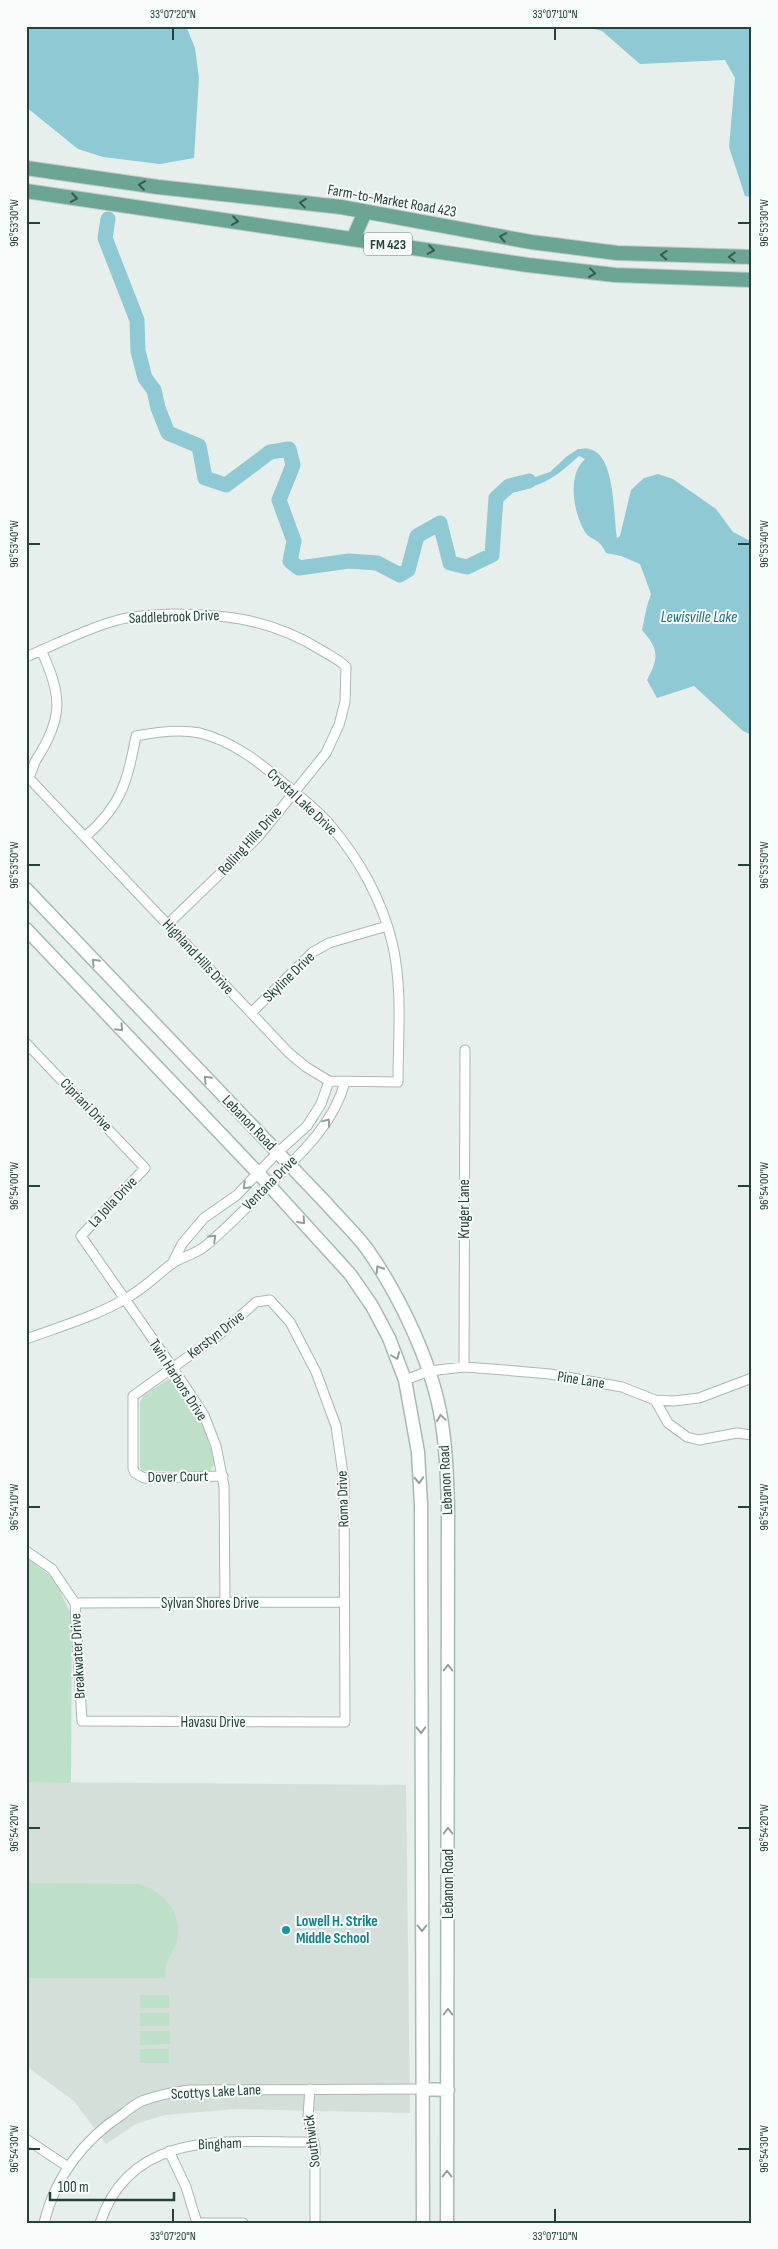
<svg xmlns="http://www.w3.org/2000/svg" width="778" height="2249" font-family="'Sofia Sans Condensed',sans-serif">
<rect width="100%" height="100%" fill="#e6efeb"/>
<!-- built -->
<path fill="#d4dfda" d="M26,1782L406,1785L410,2113L237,2109L165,2115L136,2124L106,2144L74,2101L26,2066Z"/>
<!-- green -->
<path fill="#bfe0c8" d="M170,1378L176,1381C195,1409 207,1430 215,1464L210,1471H142L140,1467V1402L143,1396Z
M26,1557L54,1579L72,1616L71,1783L26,1782Z
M26,1883L140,1884C165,1892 183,1914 177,1941C175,1949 169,1955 167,1963C165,1967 166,1973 165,1978H26Z
M140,1995H169V2008H140Z
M140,2013H169V2026H140Z
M140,2031H170V2044L140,2045Z
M140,2049H169V2063H140Z"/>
<!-- water -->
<path fill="#8ec9d4" d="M26,26H186L195,48L199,78L194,158L160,164L103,157L78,149L26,107Z
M583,26H752V197L745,196L729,147L735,78L725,60L640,64L602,31Z
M578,449C581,449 586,448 589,449C616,454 613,516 617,538L620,536L631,490L644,478L658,474L673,479L716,509L733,532L752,542V735L743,731L694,686L657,698L647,680C659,658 659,649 642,630L647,606L651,594L640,564L621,556L606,553C599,537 591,541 585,532C573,512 567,475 585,459L579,456C560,473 537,494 509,486L550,472L566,457Z"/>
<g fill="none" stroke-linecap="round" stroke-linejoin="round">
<!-- river -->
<path stroke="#8ec9d4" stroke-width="15" d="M108,219L105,238L137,320L138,351L145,378L154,390L158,408L168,433L199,446L205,478L226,485L270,452L289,449L293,465L279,500L294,541L290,561L299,568L349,561L377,563L400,575L408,570L417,536L440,523L450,563L467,567L492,555L496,498L509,486L529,481"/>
<!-- street casing -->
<g stroke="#a8b8b2" stroke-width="11">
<path id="street" d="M26,657C57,644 87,628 118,620C135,615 154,615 171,614C227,614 273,620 321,650C329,655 340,660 346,667L345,702L339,725L326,753L258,837L168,924
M26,775L289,1053L306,1067L329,1081L398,1082C398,1037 403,987 392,942C382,900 359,859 331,826C317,809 298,795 281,781C257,760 231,741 200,733C180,729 156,732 136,736C127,782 122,805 85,837
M26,781C32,775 32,767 36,760C64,717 62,695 41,650
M251,1013L313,952L329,943L387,926
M26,1043L145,1168L81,1236L173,1368L204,1415L216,1446L224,1486L225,1603
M172,1264L182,1244L204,1218L237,1195L277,1153L307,1126L321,1104L329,1081
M26,1339C59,1327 94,1317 125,1299C142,1290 155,1277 170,1265C180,1257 194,1255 204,1247C225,1230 245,1209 264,1190C296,1158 333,1127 345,1082
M464,1367L465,1050
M405,1380L429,1371L464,1367L492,1369L550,1374L622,1387L655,1400L674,1401L699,1398L752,1378
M655,1400L668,1423L687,1437L699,1440L737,1433L752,1435
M26,1551L52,1569L75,1603L82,1721L345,1722L344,1481L336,1426L316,1372L290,1322L270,1300L256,1302L220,1334L133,1396V1468L135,1473L144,1478L223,1476
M75,1603L344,1602
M310,2089L308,2116L315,2148V2223
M26,2139L68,2167
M169,2151L186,2187L197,2223
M44,2223C55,2177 84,2139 123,2114C129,2109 135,2104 142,2101C158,2095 174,2092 190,2090L421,2089
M100,2223C132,2126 233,2143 314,2142
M197,2223H243"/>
</g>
<!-- secondary casing -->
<g stroke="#a4bbb3" stroke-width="15">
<path id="secondary" d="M26,889L326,1203C340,1219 355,1233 367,1249C398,1293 430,1359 440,1412C446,1443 447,1476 448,1507L447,2223
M26,929L258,1173L350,1274L372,1306L389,1338L405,1380L418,1452L421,1505L423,2223
M421,2089L448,2090"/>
</g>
<!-- primary casing -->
<g stroke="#c2cac8" stroke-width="16">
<path id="primary" d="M26,168L158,187L341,207L531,242L617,253L752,257
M26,191L528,265L615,275L752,280
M353,239L365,212"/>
</g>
<!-- street -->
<use href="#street" stroke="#fff" stroke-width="9"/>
<!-- secondary -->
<use href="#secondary" stroke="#fff" stroke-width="12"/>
<!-- primary -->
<use href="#primary" stroke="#6aa596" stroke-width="14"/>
</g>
<!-- one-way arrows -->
<defs><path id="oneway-chevron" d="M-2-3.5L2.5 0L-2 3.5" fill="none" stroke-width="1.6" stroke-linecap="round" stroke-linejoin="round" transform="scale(1.25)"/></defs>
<g stroke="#365b51">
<use href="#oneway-chevron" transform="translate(142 185) rotate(-172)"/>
<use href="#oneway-chevron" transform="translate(74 198) rotate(8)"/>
<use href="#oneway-chevron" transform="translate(303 203) rotate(-173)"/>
<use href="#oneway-chevron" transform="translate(235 221) rotate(8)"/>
<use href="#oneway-chevron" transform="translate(503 237) rotate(-169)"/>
<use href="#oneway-chevron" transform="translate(431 250) rotate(9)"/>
<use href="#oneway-chevron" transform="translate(664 255) rotate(-177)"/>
<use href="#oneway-chevron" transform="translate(732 257) rotate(-179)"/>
<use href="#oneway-chevron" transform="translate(592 273) rotate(7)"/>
</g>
<g stroke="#92a09c">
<use href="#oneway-chevron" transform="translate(95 962) rotate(-134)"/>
<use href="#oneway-chevron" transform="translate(120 1028) rotate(47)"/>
<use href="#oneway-chevron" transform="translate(207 1079) rotate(-134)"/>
<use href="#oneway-chevron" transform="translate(327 1122) rotate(-53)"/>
<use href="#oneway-chevron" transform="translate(246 1186) rotate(135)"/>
<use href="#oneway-chevron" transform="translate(302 1221) rotate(48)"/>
<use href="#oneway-chevron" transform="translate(213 1238) rotate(-43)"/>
<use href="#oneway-chevron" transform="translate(379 1269) rotate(-122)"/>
<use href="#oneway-chevron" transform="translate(396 1356) rotate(69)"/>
<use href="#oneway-chevron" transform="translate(441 1418) rotate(-98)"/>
<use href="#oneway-chevron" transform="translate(419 1480) rotate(87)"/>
<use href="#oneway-chevron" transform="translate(448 1668) rotate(-90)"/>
<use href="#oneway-chevron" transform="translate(421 1730) rotate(89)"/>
<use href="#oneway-chevron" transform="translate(448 1831) rotate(-90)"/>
<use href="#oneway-chevron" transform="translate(422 1928) rotate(90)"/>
<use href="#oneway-chevron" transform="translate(448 2012) rotate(-90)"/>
<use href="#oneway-chevron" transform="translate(447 2174) rotate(-90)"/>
</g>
<!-- ticks -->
<path fill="none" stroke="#24423a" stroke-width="2" d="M173,28V40M555,28V40M28,223H40M738,223H750M28,544H40M738,544H750M28,865H40M738,865H750M28,1186H40M738,1186H750M28,1507H40M738,1507H750M28,1828H40M738,1828H750M28,2149H40M738,2149H750M173,2209V2222M555,2209V2222"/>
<!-- markers -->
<circle fill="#0f9aa8" stroke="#f7fbf9" stroke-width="2" cx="286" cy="1930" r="5"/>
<g text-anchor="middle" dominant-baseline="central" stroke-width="4" stroke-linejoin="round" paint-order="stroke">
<!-- shield labels -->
<rect fill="#f7fbf9" stroke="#637a73" stroke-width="1" x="364" y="232.5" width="48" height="23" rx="4"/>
<g font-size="14" font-weight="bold" fill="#24423a">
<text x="388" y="244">FM 423</text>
</g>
<!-- street labels -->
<g font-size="15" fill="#24423a" stroke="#f7fbf9">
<text transform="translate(392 201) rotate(10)">Farm-to-Market Road 423</text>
<text transform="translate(174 617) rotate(-2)">Saddlebrook Drive</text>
<text transform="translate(302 802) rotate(43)">Crystal Lake Drive</text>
<text transform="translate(250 841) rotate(-48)">Rolling Hills Drive</text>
<text transform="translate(198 957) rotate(47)">Highland Hills Drive</text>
<text transform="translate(289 977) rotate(-44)">Skyline Drive</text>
<text transform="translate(86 1105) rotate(46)">Cipriani Drive</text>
<text transform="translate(249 1123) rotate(46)">Lebanon Road</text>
<text transform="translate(270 1183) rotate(-45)">Ventana Drive</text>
<text transform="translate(113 1202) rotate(-47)">La Jolla Drive</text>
<text transform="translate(464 1209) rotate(-90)">Kruger Lane</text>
<text transform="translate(216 1335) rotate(-38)">Kerstyn Drive</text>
<text transform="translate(178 1380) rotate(57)">Twin Harbors Drive</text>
<text transform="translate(581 1380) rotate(9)">Pine Lane</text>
<text transform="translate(178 1477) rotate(-1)">Dover Court</text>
<text transform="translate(446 1480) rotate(-93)">Lebanon Road</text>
<text transform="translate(343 1499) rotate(-92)">Roma Drive</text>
<text x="210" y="1603">Sylvan Shores Drive</text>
<text transform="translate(78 1656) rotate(-93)">Breakwater Drive</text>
<text x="213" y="1722">Havasu Drive</text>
<text transform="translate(448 1884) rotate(-90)">Lebanon Road</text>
<text transform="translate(216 2092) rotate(-3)">Scottys Lake Lane</text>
<text transform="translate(312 2141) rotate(-97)">Southwick</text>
<text transform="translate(220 2144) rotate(-2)">Bingham</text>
</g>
<!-- culture labels -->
<g font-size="15" font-weight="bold" fill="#0d838f" stroke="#f7fbf9" text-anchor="start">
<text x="296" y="1921">Lowell H. Strike<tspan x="296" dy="17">Middle School</tspan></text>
</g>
<!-- water labels -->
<g font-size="16" font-style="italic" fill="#1c6f80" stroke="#f7fbf9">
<text x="699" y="617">Lewisville Lake</text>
</g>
</g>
<!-- border -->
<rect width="778" height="2249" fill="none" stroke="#f7fbf9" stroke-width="55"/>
<!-- scale -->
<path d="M50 2192v8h124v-8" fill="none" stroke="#24423a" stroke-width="2.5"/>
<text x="58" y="2192" font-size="15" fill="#24423a" stroke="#f7fbf9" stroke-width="4" paint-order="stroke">100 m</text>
<rect x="28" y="28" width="722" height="2194" fill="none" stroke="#24423a" stroke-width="2"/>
<g font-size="12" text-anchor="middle" fill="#24423a">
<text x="173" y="18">33°07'20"N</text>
<text x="555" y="18">33°07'10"N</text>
<text transform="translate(764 223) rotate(-90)" y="4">96°53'30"W</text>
<text transform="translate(14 223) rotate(-90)" y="4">96°53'30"W</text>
<text transform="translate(764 544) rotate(-90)" y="4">96°53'40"W</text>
<text transform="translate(14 544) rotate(-90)" y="4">96°53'40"W</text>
<text transform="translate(764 865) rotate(-90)" y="4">96°53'50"W</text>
<text transform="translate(14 865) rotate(-90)" y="4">96°53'50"W</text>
<text transform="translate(764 1186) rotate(-90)" y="4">96°54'00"W</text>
<text transform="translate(14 1186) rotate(-90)" y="4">96°54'00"W</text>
<text transform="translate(764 1507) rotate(-90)" y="4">96°54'10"W</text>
<text transform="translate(14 1507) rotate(-90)" y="4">96°54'10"W</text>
<text transform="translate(14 1828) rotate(-90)" y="4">96°54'20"W</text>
<text transform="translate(764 1828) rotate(-90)" y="4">96°54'20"W</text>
<text transform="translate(14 2149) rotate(-90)" y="4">96°54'30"W</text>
<text transform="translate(764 2149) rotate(-90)" y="4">96°54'30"W</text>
<text x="173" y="2240">33°07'20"N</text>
<text x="555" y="2240">33°07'10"N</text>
</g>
</svg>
